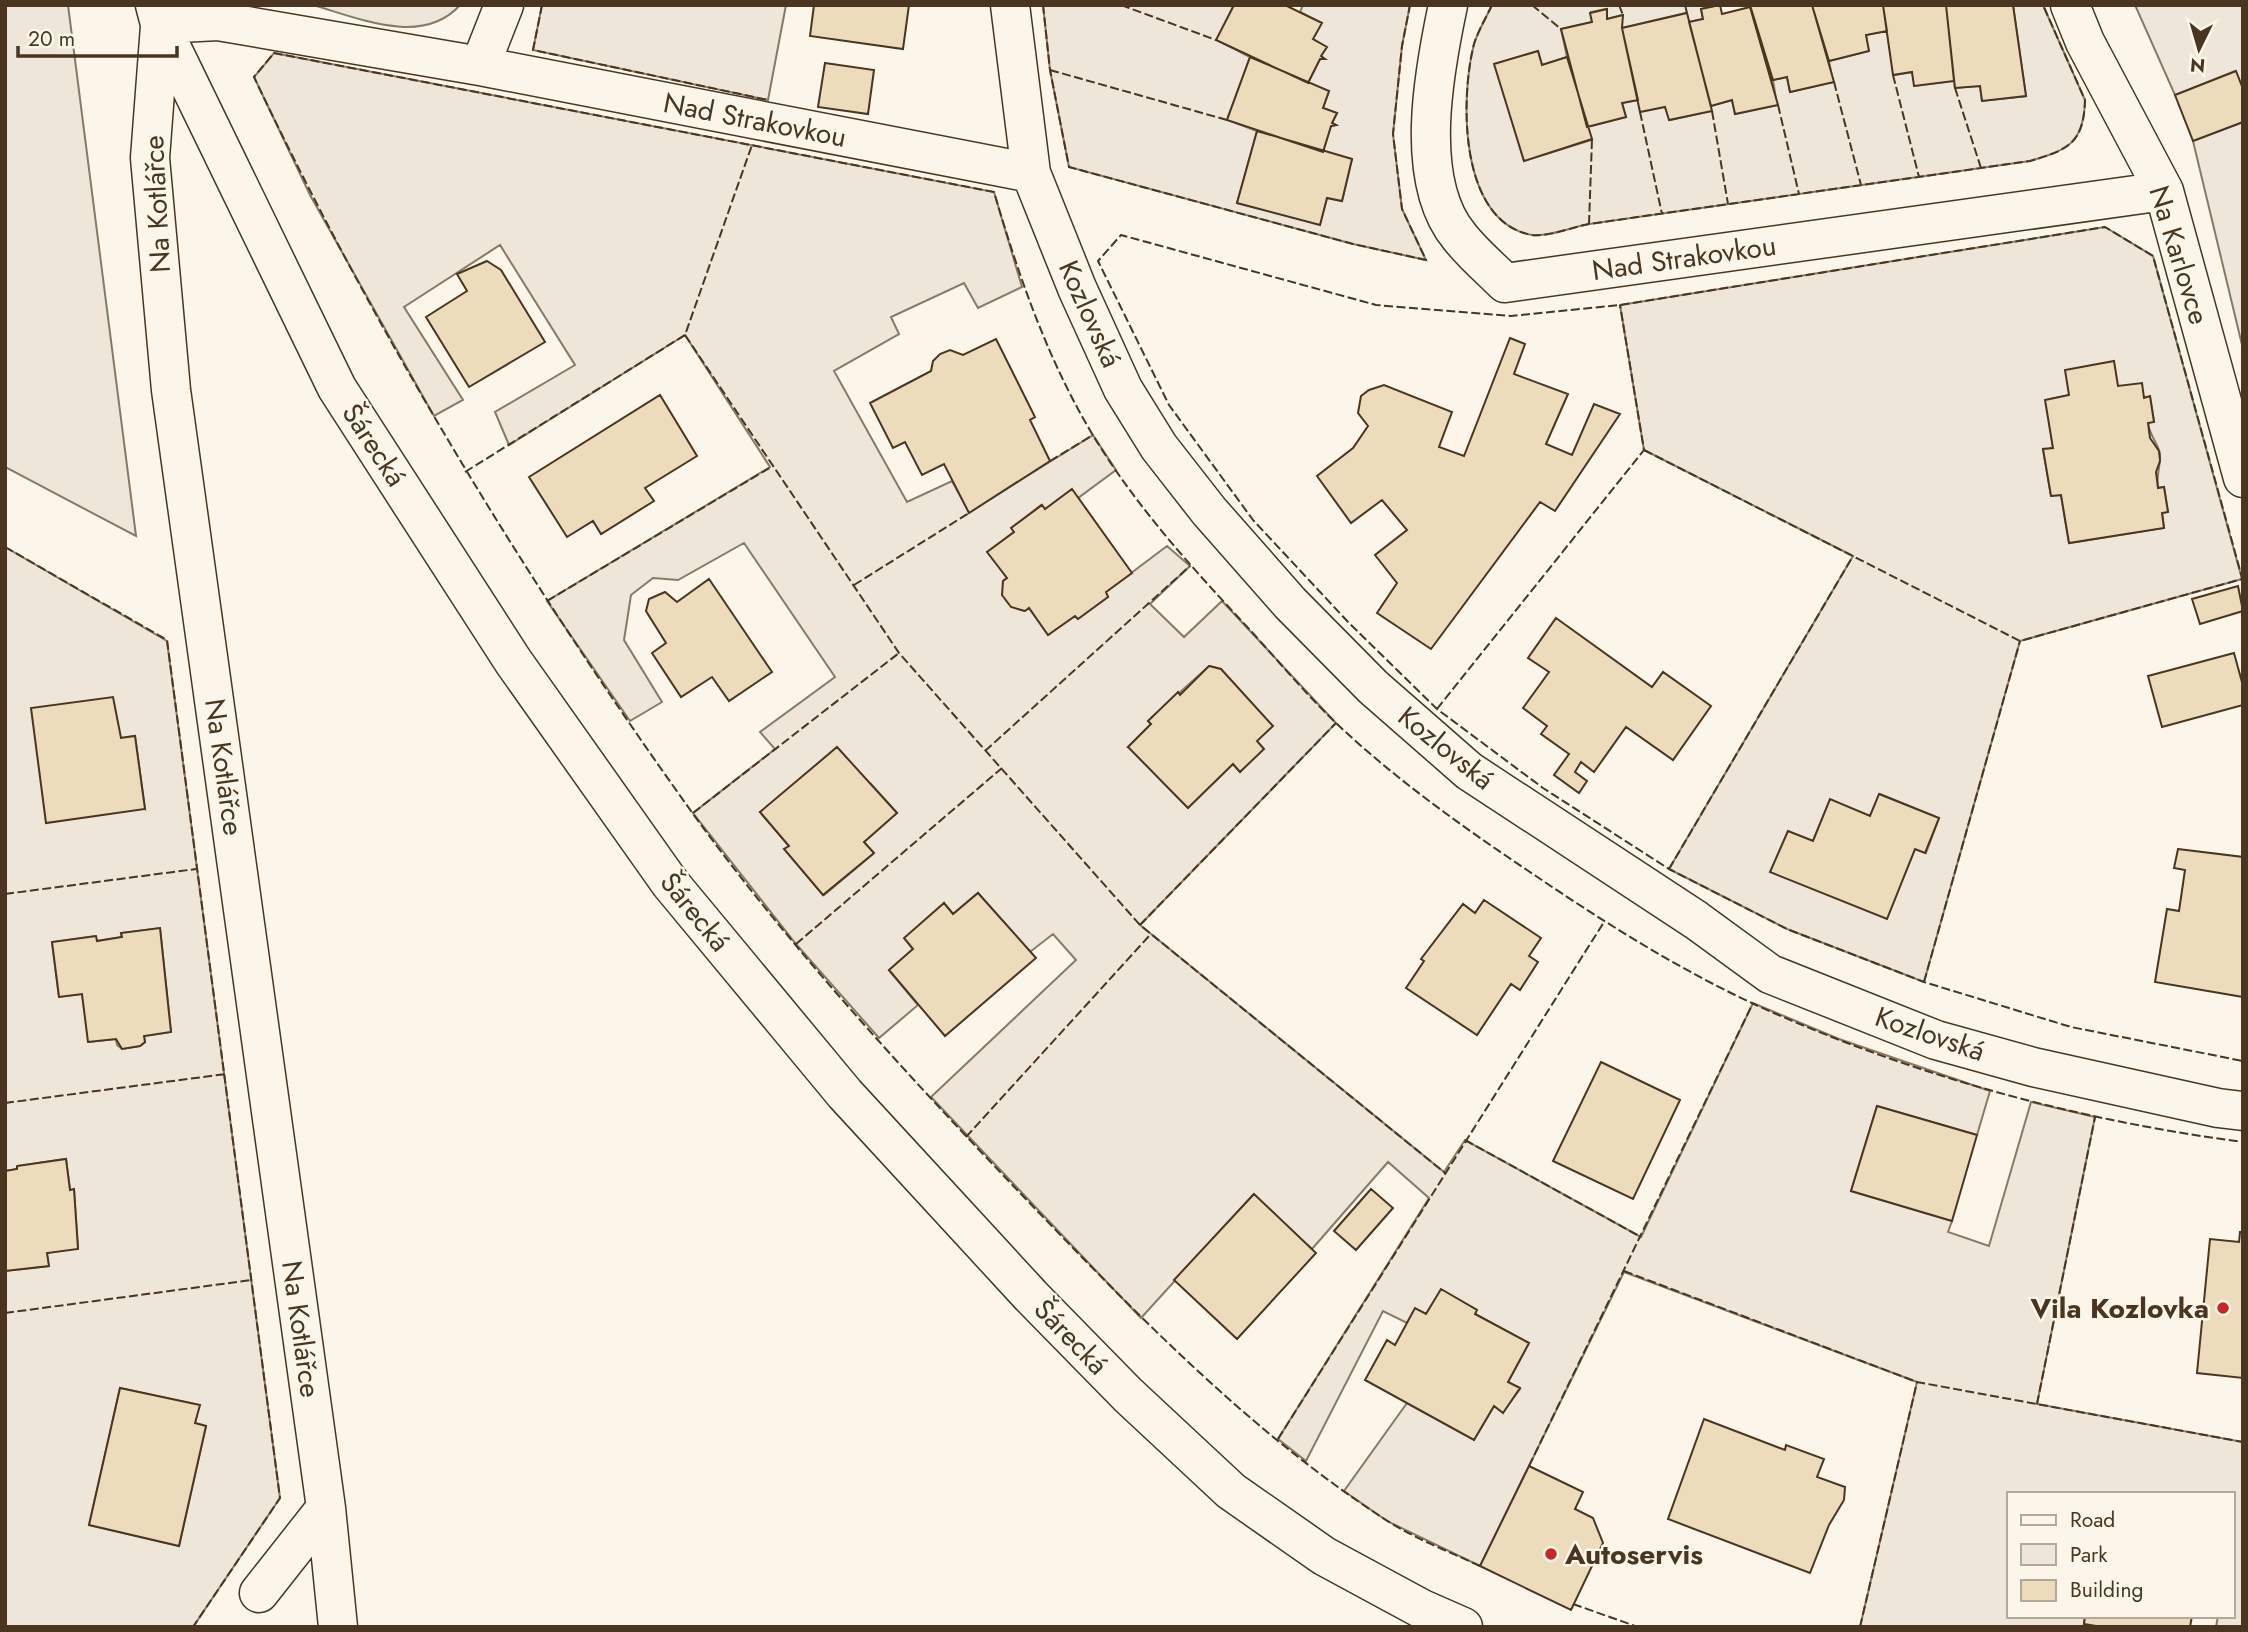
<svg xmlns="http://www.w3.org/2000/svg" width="2248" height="1632" font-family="Jost,sans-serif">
<rect width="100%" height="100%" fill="#fbf6e9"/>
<!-- green -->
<path fill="#ede6d9" stroke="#887966" stroke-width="2" fill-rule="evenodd" d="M5,5H68L136,536L5,467Z
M313,5H460C423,47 358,18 313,5Z
M542,5H786L768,100L533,50Z
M1043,5H1234L1217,40L1250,57L1227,120L1257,131L1237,203L1320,224L1327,198L1342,201L1352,159L1323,152L1331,126L1336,125L1332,123L1337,113L1323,108L1329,91L1308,83L1320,59H1324L1321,56L1326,47L1313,39L1321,23L1300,12L1303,5H1410L1402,46L1393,134L1402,209L1426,260L1353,244L1069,167L1050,70Z
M1492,5H1716L1701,9L1703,19L1689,22L1686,13L1622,28V15L1607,19L1606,9L1591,12L1592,22L1561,29L1567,57L1542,65L1538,51L1495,64L1524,161L1591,140L1587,127L1626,117L1622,103L1638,100L1665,107L1670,120L1711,111V106L1732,100L1735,114L1777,105L1773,80L1787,77L1790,92L1833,82L1829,61L1868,51L1866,35L1887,31L1894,75L1912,72L1915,86L1954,81L1955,88L1980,86L1982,101L2026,96L2013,5H2043L2085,100C2084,144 2067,150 2030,161L1589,224C1573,227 1548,237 1532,235C1459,222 1460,99 1474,44C1478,31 1486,18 1492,5Z
M2135,5H2243V89L2235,71L2175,95Z
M274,53L994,192L1022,287L978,308L964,283L891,317L899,334L834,371L907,502L952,481L969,512L1093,435L1116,470L1078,498L1045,509L1041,505L1012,528L1014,532L988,552L1007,578L1003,581C1002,599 1007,606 1024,611L1029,608L1048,634L1075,616L1078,619L1108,597L1106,592L1167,546L1190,566L1150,604L1184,637L1222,601L1336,723L1140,925L1444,1172L1465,1140L1641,1237L1753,1003L1839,1039L1990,1091L1977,1135L1877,1106L1851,1191L1952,1221L1948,1232L1989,1246L2031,1102L2095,1117L2037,1404L2243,1442V1627H2216L2218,1616H2232V1494H2008V1616H2085L2084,1624L2102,1627H1860L1917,1382L1624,1272L1480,1566L1387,1521L1344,1491L1407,1403L1474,1440L1494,1406L1503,1412L1520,1389L1508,1382L1529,1343L1475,1314L1476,1310L1441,1290L1426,1314L1415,1309L1407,1323L1383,1311L1306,1461L1278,1439L1429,1198L1388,1162L1312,1249L1253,1195L1141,1318L931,1097L1076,960L1053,934L1030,952L978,893L953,914L944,903L913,949L889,970L918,1005L879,1038L796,944L693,813L775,749L760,732L835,677L744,543L678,580L653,578L631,595L624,640L662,702L630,721L547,601L770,467L685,335L509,445L495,412L575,365L500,245L404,307L463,400L434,416L310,195L254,77ZM1209,666L1221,669L1257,741L1240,772L1233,764L1128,747L1151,724L1148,721ZM870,783L897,813L864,842L873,854L824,895L785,849L789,846L760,812Z
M2243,122V349L2193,141Z
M2105,227L2153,256L2242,579L2020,641L1924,982L1787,929L1669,869L1853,556L1644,450L1620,305ZM2069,395L2150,397L2154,421L2148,423C2150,437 2158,443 2160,454C2161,466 2156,473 2158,488L2164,487L2168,512L2162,513L2164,528L2069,543L2061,495L2051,496L2043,450L2053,448L2046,400ZM1880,794L1939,818L1926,853L1915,849L1887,918L1771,872L1788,831L1813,841L1830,800L1870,816Z
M5,547L167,641L280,1498L193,1627H5V1271L48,1266L47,1253L78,1248L74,1190H70L66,1159L18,1166L17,1169L5,1171ZM31,708L121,738L135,736L145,809ZM160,928L171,1032L144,1036L145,1042L140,1046L122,1049L117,1045L116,1039L89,1042L82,994L59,997L52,942L95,936L97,941L122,937L121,933ZM120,1388L199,1405L195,1423L206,1426L179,1546L89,1525Z"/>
<!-- building -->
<path fill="#ecdcbc" stroke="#4a3520" stroke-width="2" d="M814,5H909L903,49L810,36Z
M1234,5H1285L1322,23L1313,39L1327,47L1321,56L1325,59H1320L1308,83L1216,40Z
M1720,5L1722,14L1750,7L1778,105L1735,114L1732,100L1711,106L1689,22L1703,19L1701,9Z
M1750,5H1812L1834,82L1790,92L1787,77L1773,80Z
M1812,5H1883L1887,31L1866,35L1869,51L1829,61Z
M1883,5H1946L1954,81L1914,86L1912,72L1893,75Z
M1946,5H2013L2026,96L1982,101L1980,86L1955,88Z
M1607,9V19L1623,15L1622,28L1638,100L1622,103L1626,117L1587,127L1561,29L1592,22L1590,13Z
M1687,13L1712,111L1669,120L1665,107L1640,112L1622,28Z
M1538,51L1542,65L1567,57L1592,139L1524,161L1494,64Z
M1250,57L1329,91L1323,108L1337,113L1332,123L1336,125L1331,126L1323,152L1227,120Z
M825,63L874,70L868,114L818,107Z
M2236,71L2243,89V122L2193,141L2175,95Z
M1257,131L1352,159L1342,201L1327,198L1320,225L1237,203Z
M487,261L501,270L545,342L469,387L426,317L467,291L457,274Z
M1510,338L1525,344L1514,374L1568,394L1546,444L1572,455L1594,404L1620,414L1555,511L1540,502L1431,649L1377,613L1397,583L1375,555L1407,530L1382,500L1351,523L1317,476L1353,448L1368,426L1358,413L1361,396L1369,390L1384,385L1452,412L1439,447L1464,456Z
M996,339L1035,417L1030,420L1050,461L969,513L944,464L922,475L905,442L893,448L870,403L931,371L933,361L940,354L950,350L963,355Z
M2114,361L2118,386L2142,383L2144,398L2150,396L2154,422L2148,423L2150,438L2159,451L2160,461L2156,472L2158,488L2164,487L2168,512L2162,513L2164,528L2069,543L2061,495L2051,496L2043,449L2053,448L2045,400L2069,395L2065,370Z
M660,395L697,456L645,488L654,501L601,534L593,521L567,537L529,477Z
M1072,489L1132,573L1106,592L1108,597L1078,619L1075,616L1048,635L1029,608L1025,611L1011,607L1002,595L1003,581L1007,578L987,552L1014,532L1011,528L1042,505L1045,509Z
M709,579L772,672L729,701L712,677L681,697L652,653L666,643L646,611L649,599L665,592L677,602Z
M2238,586L2243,611L2200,624L2192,599Z
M1556,618L1652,687L1663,672L1711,706L1673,760L1626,727L1594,772L1581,762L1575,772L1587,781L1579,793L1554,775L1569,754L1541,734L1547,726L1523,708L1549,672L1528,658Z
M2234,653L2243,686V705L2162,727L2148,676Z
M1209,666L1221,669L1273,726L1257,741L1264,749L1240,772L1233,764L1188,808L1128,747L1151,724L1148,721L1178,692L1180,695Z
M113,697L121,738L135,736L145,809L46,823L31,708Z
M837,747L897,813L864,842L874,853L823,895L784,849L789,846L760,812Z
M1879,794L1939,818L1925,853L1915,849L1887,919L1770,872L1788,831L1813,841L1830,799L1870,816Z
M2178,849L2243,857V997L2155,982L2167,909L2179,911L2185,870L2174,868Z
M978,893L1036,958L945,1036L889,970L913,949L904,938L944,903L953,914Z
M1484,900L1541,938L1529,956L1538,962L1520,990L1511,984L1477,1035L1406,988L1424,961L1421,959L1463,904L1475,913Z
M160,928L171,1032L144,1036L145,1042L140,1046L122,1049L116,1039L88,1042L82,994L59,997L52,942L96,936L97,941L122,937L121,933Z
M1601,1062L1680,1100L1633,1199L1553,1161Z
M1877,1106L1977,1135L1952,1221L1851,1191Z
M66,1159L70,1190L74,1189L78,1249L47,1253L49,1266L5,1271V1171L17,1169V1166Z
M1371,1189L1393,1208L1356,1250L1334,1231Z
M1254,1194L1316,1253L1237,1339L1174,1280Z
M2240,1232H2243V1378L2197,1373L2210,1239L2239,1242Z
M1441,1289L1477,1310L1475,1314L1529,1343L1508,1382L1520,1388L1503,1413L1494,1406L1474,1440L1365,1380L1387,1340L1395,1345L1415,1308L1426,1314Z
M120,1388L200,1405L195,1423L206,1426L179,1546L89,1525Z
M1704,1419L1785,1450L1786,1445L1824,1459L1817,1477L1845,1487L1844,1500L1829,1525L1810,1573L1668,1519Z
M1529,1466L1583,1492L1575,1509L1593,1518L1603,1543L1571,1610L1480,1566Z
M2085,1616H2192L2190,1627H2102L2084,1624Z"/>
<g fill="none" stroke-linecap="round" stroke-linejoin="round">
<!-- minor casing -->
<g stroke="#4a3520" stroke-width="41">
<path id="minor" d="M155,5L160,24L337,388L513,661L670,883L845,1094L1031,1296L1128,1395L1231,1491L1324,1556L1422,1609L1463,1627
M1010,5L1031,173L1077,288L1123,389L1159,447L1209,511L1290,603L1373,687L1469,771L1696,920L1770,974L1936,1040L2033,1067L2218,1108L2243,1111
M1448,5C1434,71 1413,180 1459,236C1472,253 1490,268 1505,283L2164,191
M2070,5L2085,42L2164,191L2243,478
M160,24L218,21L480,66L1031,173
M160,26L150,158L171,390L326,1508L338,1627
M480,66L504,5
M259,1593L326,1508"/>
</g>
<!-- minor -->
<use href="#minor" stroke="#fbf6e9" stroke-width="38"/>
<!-- fence -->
<path stroke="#4a3520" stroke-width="2" stroke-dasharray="9 3.5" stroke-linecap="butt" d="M542,5L533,50L768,100
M1043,5L1050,70L1069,167L1353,244L1426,260L1402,209L1393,134L1402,46L1410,5
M1121,5L1216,40
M1492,5C1486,18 1478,31 1474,44C1460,99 1459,222 1532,235C1548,237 1573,227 1589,224L2030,161C2067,150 2084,144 2085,100L2043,5
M1532,5L1561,29
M1619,5L1623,15
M1685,5L1687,13
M1050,70L1227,120
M1893,75L1919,177
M1834,82L1861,185
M1955,88L1981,168
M1778,105L1799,194
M1712,111L1728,204
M1640,112L1662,214
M1589,224L1592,139
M685,335L899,653L1140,925L1445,1173
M1644,450L2020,641L2242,579
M1050,461L1093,435
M465,472L685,335L752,145
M5,547L167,640L280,1498L193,1627
M2243,581L2153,256L2105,227L1620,305L1511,316L1376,305L1121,235L1098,261L1169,405L1253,520L1349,623L1437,709L1543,788L1669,869L1787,929L1924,982L2071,1027L2243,1061
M854,585L969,513
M547,601L771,467
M1437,709L1644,450L1620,305
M985,751L1190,566
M693,813L899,653
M1669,869L1853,556
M5,894L196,869
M1140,925L1336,723
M796,944L1002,768
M1924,982L2020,641
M5,1103L226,1074
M966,1137L1150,935
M1465,1140L1641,1237
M1624,1271L1917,1382L2243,1442
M5,1313L252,1280
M2037,1404L2095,1117
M1278,1439L1604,922
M1529,1466L1753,1003
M1480,1566C1448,1551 1413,1538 1383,1518C1257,1436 1149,1327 1045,1219C922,1091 795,955 691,811C525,579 376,334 254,77L274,53L994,192C1019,277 1048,361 1094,437C1138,509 1194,570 1251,631C1279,662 1306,694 1336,723C1394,778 1460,825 1527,870C1599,919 1676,968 1756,1005C1911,1075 2075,1120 2243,1142
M1573,1604L1638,1627
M5,1626L6,1627
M1860,1627L1917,1382"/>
</g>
<!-- markers -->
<g fill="#c62828" stroke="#fbf6e9" stroke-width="2.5">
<circle cx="2223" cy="1308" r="7"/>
<circle cx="1551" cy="1554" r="7"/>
</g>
<g text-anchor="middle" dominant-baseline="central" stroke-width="5" stroke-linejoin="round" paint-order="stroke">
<!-- street labels -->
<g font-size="28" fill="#4a3520" stroke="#fbf6e9">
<text transform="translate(755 120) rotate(11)">Nad Strakovkou</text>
<text transform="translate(157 204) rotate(-93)">Na Kotlářce</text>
<text transform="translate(2179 255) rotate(73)">Na Karlovce</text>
<text transform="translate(1684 258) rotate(-8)">Nad Strakovkou</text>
<text transform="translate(1090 314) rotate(66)">Kozlovská</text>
<text transform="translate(374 445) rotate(57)">Šárecká</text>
<text transform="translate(1446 748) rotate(39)">Kozlovská</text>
<text transform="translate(224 767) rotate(82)">Na Kotlářce</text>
<text transform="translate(695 912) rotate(51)">Šárecká</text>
<text transform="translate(1930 1034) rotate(19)">Kozlovská</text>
<text transform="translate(301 1329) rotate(82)">Na Kotlářce</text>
<text transform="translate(1071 1337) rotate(46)">Šárecká</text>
</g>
<!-- poi labels -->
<g font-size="28" font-weight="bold" fill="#4a3520" stroke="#fbf6e9" text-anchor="end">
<text x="2209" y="1308">Vila Kozlovka</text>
<text x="1565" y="1554" text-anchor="start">Autoservis</text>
</g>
</g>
<!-- border -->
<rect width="2248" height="1632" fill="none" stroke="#4a3520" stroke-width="14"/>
<!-- legend -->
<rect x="2007" y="1492" width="228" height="126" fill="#fbf6e9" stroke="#b4a999" stroke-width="2"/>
<rect x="2021" y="1515" width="35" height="10" fill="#fbf6e9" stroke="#b4a999" stroke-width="2"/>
<text x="2070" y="1527" font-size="21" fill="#4a3520">Road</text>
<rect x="2021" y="1544" width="35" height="21" fill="#ede6d9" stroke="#b4a999" stroke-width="2"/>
<text x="2070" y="1562" font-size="21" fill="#4a3520">Park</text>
<rect x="2021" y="1580" width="35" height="21" fill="#ecdcbc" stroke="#b4a999" stroke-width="2"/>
<text x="2070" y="1597" font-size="21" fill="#4a3520">Building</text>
<!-- north arrow -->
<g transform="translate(2199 49) rotate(185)" stroke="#fbf6e9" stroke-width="5" paint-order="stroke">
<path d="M0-5L12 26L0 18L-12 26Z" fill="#4a3520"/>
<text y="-10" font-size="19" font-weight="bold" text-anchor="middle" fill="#4a3520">N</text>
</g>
<!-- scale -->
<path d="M18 46v10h159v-10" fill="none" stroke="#4a3520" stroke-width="3.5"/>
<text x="28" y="46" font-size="21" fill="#4a3520" stroke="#fbf6e9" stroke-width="5" paint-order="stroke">20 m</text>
</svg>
